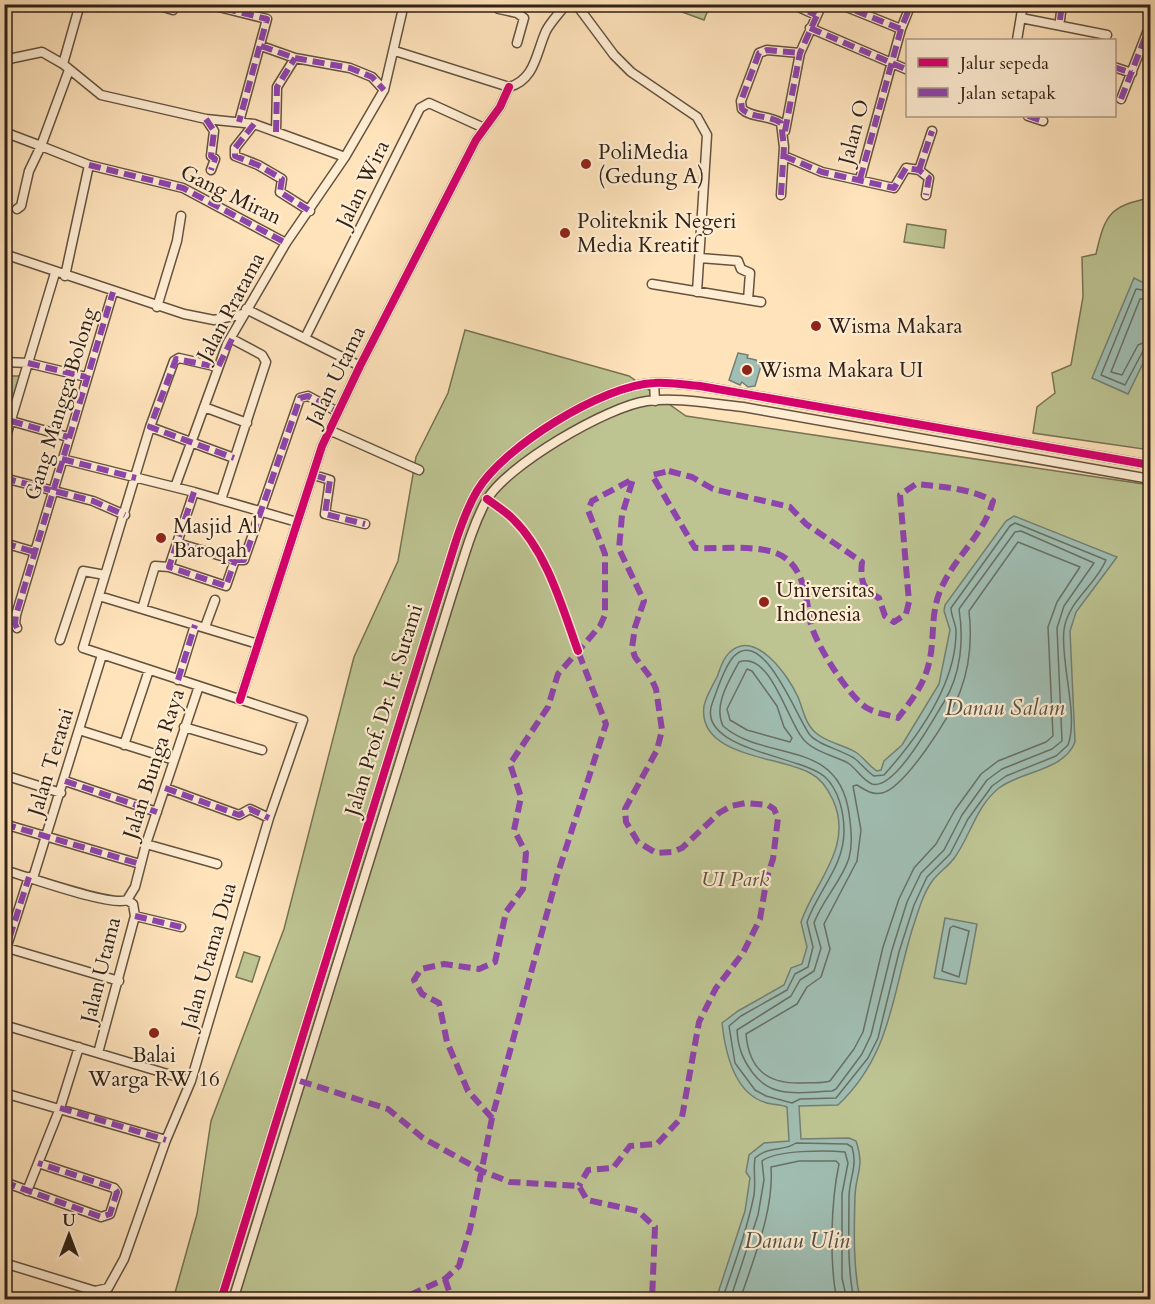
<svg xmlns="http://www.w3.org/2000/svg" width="1155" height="1304" font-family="Cardo,serif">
<rect width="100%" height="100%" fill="#ffe3bb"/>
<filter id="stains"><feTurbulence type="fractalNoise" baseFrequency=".00333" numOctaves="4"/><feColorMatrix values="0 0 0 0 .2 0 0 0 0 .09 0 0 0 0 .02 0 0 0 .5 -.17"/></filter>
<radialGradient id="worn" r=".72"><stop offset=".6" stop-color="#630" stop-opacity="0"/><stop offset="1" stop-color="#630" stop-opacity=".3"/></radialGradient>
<!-- green -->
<path fill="#bdc492" stroke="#767254" stroke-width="1.5" d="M663,5L710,4V5L704,20Z
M1150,198V450L1033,433L1037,407L1055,393L1052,373L1071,365L1083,297L1082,257L1096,254C1105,214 1110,206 1150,198Z
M907,224L946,230L944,248L904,242Z
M465,330L629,376L686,416L1150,485V1282L1137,1299L173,1300L197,1214L211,1121L284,929L354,657L398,561L416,457L448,393Z
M5,376H20L5,429Z
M244,952L260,957L252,982L236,977Z"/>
<!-- water -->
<path fill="#a0beb3" stroke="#737f74" stroke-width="1.5" d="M1134,278L1150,286V349L1128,394L1092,378Z
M738,353L748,355L747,358L756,360L761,366L755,386L748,387L742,382L740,385L729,380Z
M1014,516L1117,557L1076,612L1070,631L1075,742C1064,771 1021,771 999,788C977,805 970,836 955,857C949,866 939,872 933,880C923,893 918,912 913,927C892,993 892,1054 838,1105L799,1106L801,1139L849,1138L856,1141C865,1168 856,1172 855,1196C854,1230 853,1267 860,1299H716L745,1211L750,1178L746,1172L749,1155L764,1143L789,1141L787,1107C780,1104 771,1105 764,1102C734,1092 725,1050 722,1023L738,1011L784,985L791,968L802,964L807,947L801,922C815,881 854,847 833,800C828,789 820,778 810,773C780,756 697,757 704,706C706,696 713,685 717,677C720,669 723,658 729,653C755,627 789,677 798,697C803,709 805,724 816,733C827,743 845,745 857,753C864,758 869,766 877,771L881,770L884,761L902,745L939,684L950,630L944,611L945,605L1006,521Z
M945,918L977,924L966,984L934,978Z"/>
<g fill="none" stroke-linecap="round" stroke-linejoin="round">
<!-- shore -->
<path stroke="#687064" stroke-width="1.5" d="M1150,291L1136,289L1101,375L1125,385L1143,351L1150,348
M1150,298L1140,299L1111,372L1122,375L1138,345L1150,340
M1015,523L1106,560C1096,585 1067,602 1064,630C1060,663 1079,715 1068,745L1056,756L1006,776L992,786L968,819L950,854L927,877L914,905L899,952L878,1038L868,1058L836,1098L800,1099L792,1103L766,1096L755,1090L735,1063L729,1026L741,1016L787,990L795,974L808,967L813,947L807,922C818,890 844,867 844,831C844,813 839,790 825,777C801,755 692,750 713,701C718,688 724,667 734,656C764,626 798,721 810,735C813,739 816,740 821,743C831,748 844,752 854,758C861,763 866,771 874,776L884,775C917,738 957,684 956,630C955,622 951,615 951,608L1010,526Z
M1021,531L1094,563L1064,606L1057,628L1062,741L1052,749L1002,769L987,780L962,815L944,850L921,873L907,902L892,950L871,1035L862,1054L836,1089L832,1091C801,1092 772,1100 752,1072C742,1058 738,1047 737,1030L791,996L800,980L814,971L821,948L814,923C822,900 842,881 849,858C853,844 851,828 849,813C838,737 766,763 723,726C713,705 729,681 739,662C772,650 788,727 807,743C818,753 835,756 848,763C857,769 862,780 872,784C895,791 933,719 944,702C961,674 964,640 959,609L1015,532Z
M1018,542L1080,567L1057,602L1048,627L1053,736L1046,742L998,761L981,774L955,810L936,844L914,868L899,899L883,947L863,1032L854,1049L830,1081C821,1084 811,1082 801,1083C767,1084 749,1069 746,1034L797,1004L807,987L821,977L830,949L824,924L857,861L861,830L853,786L857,785C865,790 872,795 882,793C905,788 951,715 960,692C970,666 972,638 969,611Z
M747,669L752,671L777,706L784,727L792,738L790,742L747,730L730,720L727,709Z
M953,926L969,931L959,977L942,971L950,928Z
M722,1300C734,1265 747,1230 754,1195C756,1181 753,1171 755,1158C768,1146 783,1152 796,1143L847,1144L852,1147C858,1166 849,1179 849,1197C849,1231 847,1267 854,1300
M730,1300L758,1215L764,1180L762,1161C776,1150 827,1150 845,1152L848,1163L842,1194V1278L847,1300
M740,1300C754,1257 774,1211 771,1167L799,1161H836L839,1164C831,1201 829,1262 837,1300"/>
<!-- minor casing -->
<g stroke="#64523f" stroke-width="11">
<path id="minor" d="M154,4L173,10L177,4
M207,4L267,19L239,122
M499,4V9L517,13L524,18L517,43
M576,4L614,55L631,72L697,117L707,135L697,292
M792,4L816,15
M839,4L901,29
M1021,18L1107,35
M1060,20L1062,4
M810,28L908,70
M1017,40L1023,4
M261,46L295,58L350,68L372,77L384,90
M395,51L509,87C535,80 536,53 546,31C551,21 560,13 566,4
M4,60L42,52L63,64L101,95L206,119L254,124L345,157L384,90L404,4
M63,64L80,4
M1114,67L1132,73
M1121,99L1150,25
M1028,116L1043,121
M206,119L214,131L211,156L215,159L211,170
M254,124L235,148V156L258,165L282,179L280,192L310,211
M785,131L800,53L822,4
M4,132L41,146L29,171L21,206L17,209
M276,132L277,87L295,58
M784,156L822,172L894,188L906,168L919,170L929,178L926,195
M89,165L183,188L286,243
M919,170L932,131
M860,179L901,29L911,4
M781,195L784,147L781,123C769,115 751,118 742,109L741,101L759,53L767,50L800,53
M4,254L184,314L214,320L243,314
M700,258L738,261L741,269L750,273L748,300
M65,276L89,165L41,146L69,70
M652,284L761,302
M157,307L177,241L181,216
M246,309L360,366
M305,338L420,108L429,103L484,128
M4,362L28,363L86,377
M654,383L655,401
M204,407L247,423
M11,421L68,437
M150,427L234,458
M329,430L419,470
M4,443L55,273
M62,459L194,492L297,522
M314,475L330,480L325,514L365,524
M4,478L93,501L125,515
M175,487L227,344L286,243L345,157
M221,500L266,362L262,355L232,339
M4,543L35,552
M177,543L235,560L226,586L169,567L194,492
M235,560H244L300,398L308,396L338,412
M99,596L258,644
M142,609L155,566L169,567
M205,627L215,600
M17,628L15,624L16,615L113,292
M60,640L83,571L105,575
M178,680L195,625
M240,700L322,446L360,366L476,140L500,107L509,87
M184,727L262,750
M79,730L174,760
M124,745L149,670
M4,775L61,793
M65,781L157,812
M165,788L239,815L250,809L269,818
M4,824L140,864
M146,844L217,864
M4,870C26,876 111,907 127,900
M33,878L102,655
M127,900L135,887L146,844L199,686
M135,916L181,927
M4,947L119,981
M4,955L29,877
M4,1025L191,1081
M98,1053L135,916L133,904L127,900
M4,1093L166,1140
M4,1182L101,1217L110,1214L117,1192L114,1188L38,1163
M27,1191L60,1108L79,1047
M4,1263L95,1291L108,1288L124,1259L166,1140L191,1081L269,818L303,720L83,648L150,427L174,361L179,358L218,367
M221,1300L454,547C460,528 467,508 477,491C503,447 603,385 654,383C669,382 685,385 700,386L1150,465
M233,1300L453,591C463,561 471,529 486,501C505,466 608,406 647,401C679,397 711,404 743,407L1150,479"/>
</g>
<!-- minor -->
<use href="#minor" stroke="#ffedd3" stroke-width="8"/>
<!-- quiet -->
<path stroke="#8e44ad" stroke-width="6" stroke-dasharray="12 6" stroke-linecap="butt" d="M154,4L173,10L177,4
M207,4L267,19L239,122
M792,4L816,15
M839,4L901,29
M1060,20L1062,4
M810,28L908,70
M261,46L295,58L350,68L372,77L384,90
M1114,67L1132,73
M1121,99L1150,25
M1028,116L1043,121
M206,119L214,131L211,156L215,159L211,170
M254,124L235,148V156L258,165L282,179L280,192L310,211
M785,131L800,53L822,4
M276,132L277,87L295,58
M784,156L822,172L894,188L906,168L919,170L929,178L926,195
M89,165L183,188L286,243
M919,170L932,131
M860,179L901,29L911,4
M781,195L784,147L781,123C769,115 751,118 742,109L741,101L759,53L767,50L800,53
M232,339L218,367L176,359L150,427L234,458
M28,363L86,377
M11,421L68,437
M62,459L136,478
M669,471L692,477L713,489L790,507L806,524L862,562C860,580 862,589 879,598L885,616L894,622L906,614L909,602L900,495L916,484C943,487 969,488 993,501C984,535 954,557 940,591C930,616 935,639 929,663C924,685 911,701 898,718C889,715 875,713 867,708C849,697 813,641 810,620C806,595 803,561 773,552C750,545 719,549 695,548L652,475Z
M314,475L330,480L325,514L365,524
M4,478L93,501L125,515
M4,543L35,552
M177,543L235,560L226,586L169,567L194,492
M235,560H244L300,398L308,396L338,412
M17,628L15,624L16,615L113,292
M178,680L195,625
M65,781L157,812
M165,788L239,815L250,809L269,818
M4,824L140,864
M135,916L181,927
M4,955L29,877
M300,1081L388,1109L423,1138L482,1171L510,1182L579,1186L587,1200L638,1211L655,1227L652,1300
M60,1108L166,1140
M492,1118L468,1091L447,1042L439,1003L422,994L414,980L421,969L444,964L479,969L495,962L506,912L523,889L526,853L514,830L521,797L510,764L548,707L558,674L600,626L605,615V554L588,510L592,501L633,479L622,515L619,549L644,601L635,627L632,648L635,657L651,678L656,689L662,730L657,750L625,809L626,822L638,842L656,853L672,852L682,848L719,813L731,806L746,803L768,805L774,809L778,818L773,859L767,877L760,919L743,953L716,988L699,1022L682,1117L657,1144L630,1146L613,1168L588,1170L579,1186
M4,1182L101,1217L110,1214L117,1192L114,1188L38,1163
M445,1279L452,1300
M393,1300L401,1299L445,1279L459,1266L470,1229L492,1118L557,876L606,724L578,651"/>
<!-- cycleway casing -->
<g stroke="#ffedd3" stroke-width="11">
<path id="cycleway" d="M487,499C495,505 505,511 513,519C547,552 562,607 578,651
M240,700L322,446L360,366L476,140L500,107L509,87
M221,1300L454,547C460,528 467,508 477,491C503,447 603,385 654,383C669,382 685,385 700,386L1150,465"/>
</g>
<!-- cycleway -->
<use href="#cycleway" stroke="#d6006c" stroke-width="8"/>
</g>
<!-- markers -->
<g fill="#8f2418" stroke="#ffedd3" stroke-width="2">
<circle cx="586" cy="164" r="6"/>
<circle cx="565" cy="233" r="6"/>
<circle cx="816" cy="326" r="6"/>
<circle cx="747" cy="370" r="6"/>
<circle cx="161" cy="538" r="6"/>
<circle cx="764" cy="602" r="6"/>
<circle cx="154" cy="1033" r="6"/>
</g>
<g text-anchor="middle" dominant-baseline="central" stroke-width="4.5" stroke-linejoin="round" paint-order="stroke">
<!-- street labels -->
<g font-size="21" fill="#302116" stroke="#ffedd3">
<text transform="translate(854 132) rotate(-75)">Jalan O</text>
<text transform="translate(363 184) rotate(-64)">Jalan Wira</text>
<text transform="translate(231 195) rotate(26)">Gang Miran</text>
<text transform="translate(231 307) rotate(-62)">Jalan Pratama</text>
<text transform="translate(336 376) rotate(-64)">Jalan Utama</text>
<text transform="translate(61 404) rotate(-73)">Gang Mangga Bolong</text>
<text transform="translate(384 710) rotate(-73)">Jalan Prof. Dr. Ir. Sutami</text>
<text transform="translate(51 762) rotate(-73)">Jalan Teratai</text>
<text transform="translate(154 764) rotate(-72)">Jalan Bunga Raya</text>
<text transform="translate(209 956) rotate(-74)">Jalan Utama Dua</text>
<text transform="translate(101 970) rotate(-76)">Jalan Utama</text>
</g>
<!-- poi labels -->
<g font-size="21" fill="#302116" stroke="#ffedd3" text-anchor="start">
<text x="598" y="152">PoliMedia<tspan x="598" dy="24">(Gedung A)</tspan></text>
<text x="577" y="221">Politeknik Negeri<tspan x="577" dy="24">Media Kreatif</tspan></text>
<text x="828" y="326">Wisma Makara</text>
<text x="759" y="370">Wisma Makara UI</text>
<text x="173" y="526">Masjid Al<tspan x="173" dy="24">Baroqah</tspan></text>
<text x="776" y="590">Universitas<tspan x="776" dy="24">Indonesia</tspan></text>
<text x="154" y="1055" text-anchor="middle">Balai<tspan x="154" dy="24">Warga RW 16</tspan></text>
</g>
<!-- park labels -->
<g font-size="21" font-style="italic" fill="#5a523b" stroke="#ffedd3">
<text x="735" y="879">UI Park</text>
</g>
<!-- water labels -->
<g font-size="22" font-style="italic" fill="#525045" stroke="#ffedd3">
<text x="1005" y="708">Danau Salam</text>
<text x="797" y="1241">Danau Ulin</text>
</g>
</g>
<!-- margin -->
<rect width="1155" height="1304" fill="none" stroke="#ffe3bb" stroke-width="24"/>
<rect x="6" y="6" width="1143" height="1292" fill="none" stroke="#302116" stroke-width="3"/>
<rect x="12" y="12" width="1131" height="1280" fill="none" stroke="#302116" stroke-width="1.5"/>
<!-- legend -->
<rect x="906" y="39" width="210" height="78" fill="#ffedd3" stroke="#ac9b87" stroke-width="1.5"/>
<rect x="918" y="58" width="30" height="9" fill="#d6006c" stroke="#ac9b87" stroke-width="1.5"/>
<text x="960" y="69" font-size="18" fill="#302116">Jalur sepeda</text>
<rect x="918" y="88" width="30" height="9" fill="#8e44ad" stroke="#ac9b87" stroke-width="1.5"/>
<text x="960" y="99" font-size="18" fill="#302116">Jalan setapak</text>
<!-- north arrow -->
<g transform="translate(69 1235)" stroke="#ffedd3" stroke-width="4.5" paint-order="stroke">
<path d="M0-4.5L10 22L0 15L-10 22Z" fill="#302116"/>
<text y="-9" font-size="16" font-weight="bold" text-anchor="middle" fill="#302116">U</text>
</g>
<rect width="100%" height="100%" filter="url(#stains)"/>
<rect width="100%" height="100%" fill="url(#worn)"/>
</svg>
